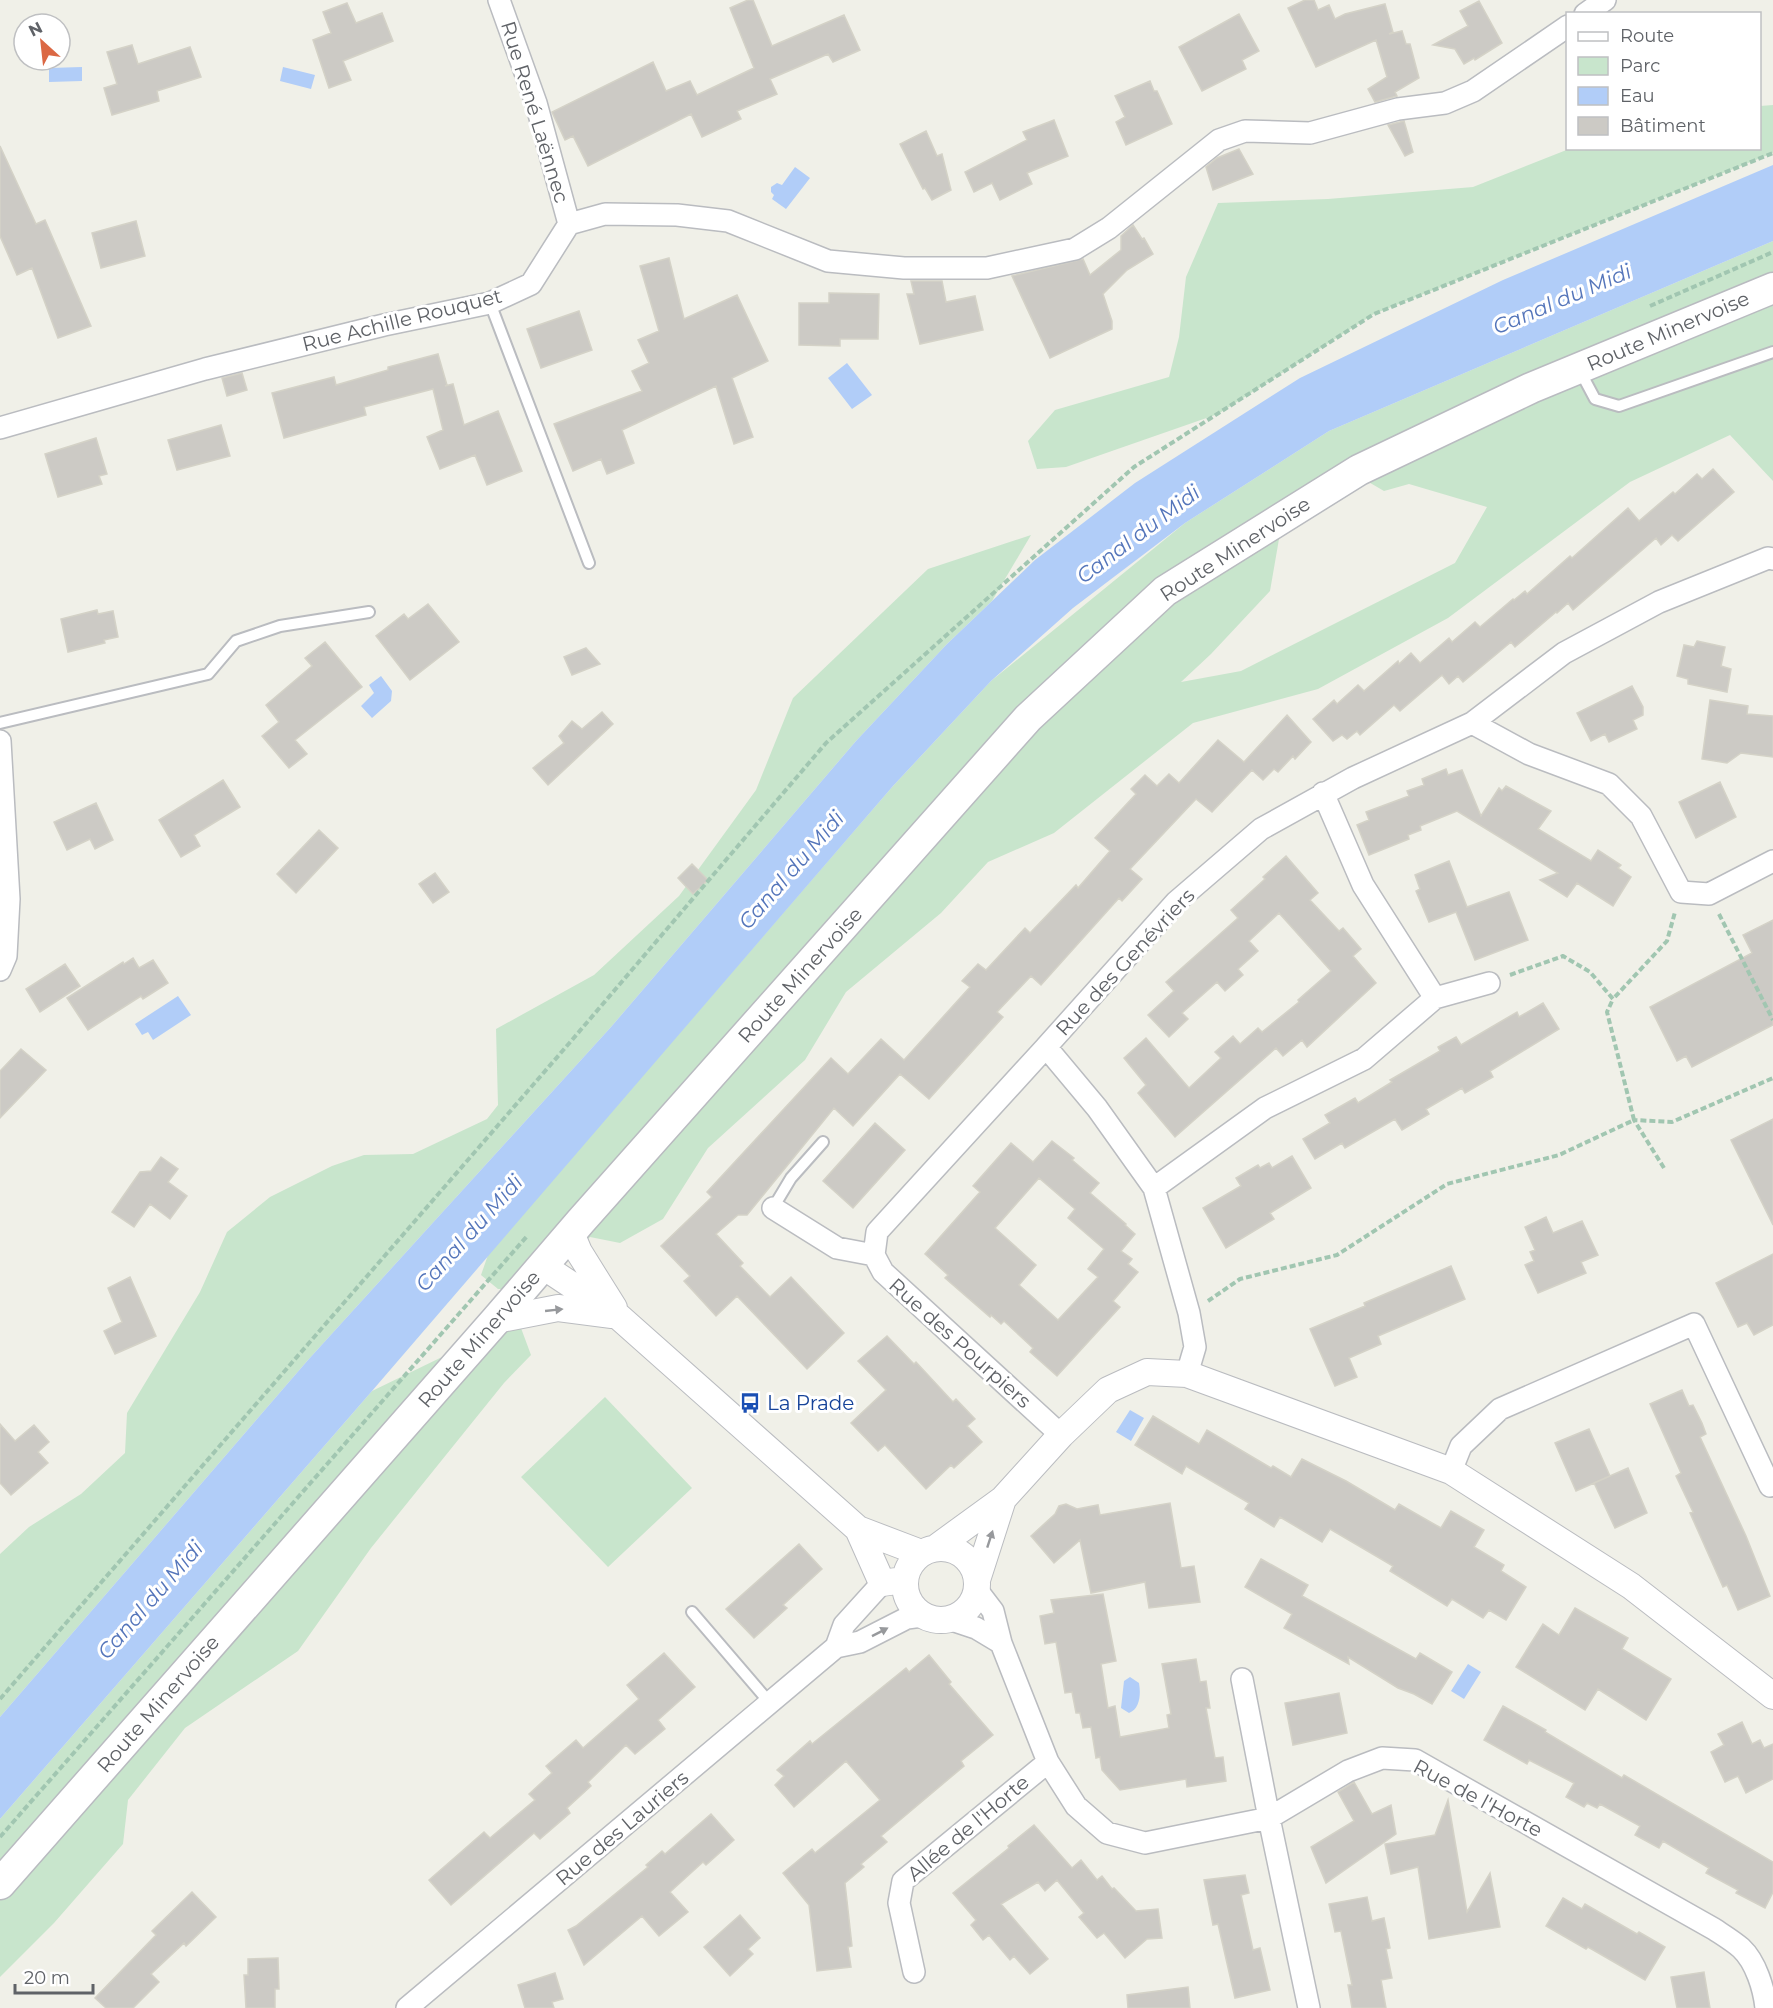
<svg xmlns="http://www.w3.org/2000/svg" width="1773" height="2008" font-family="Montserrat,sans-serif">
<rect width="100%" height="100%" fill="#f0f0e8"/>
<!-- green -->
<path fill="#c8e5cc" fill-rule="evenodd" d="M1773,105V153L1374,314L1218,414L1066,467L1037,469L1028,441L1055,410L1169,377L1179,337L1186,277L1218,203L1328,199L1473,187L1569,149L1760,148V106Z
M1773,241V481L1730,435L1630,482L1448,618L1318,689L1193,723L1054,833L988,862L941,913L846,992L805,1060L708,1148L663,1219L620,1243L590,1237L542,1289H498L481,1275L488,1255L517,1221L893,786L991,681L1185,523L1329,431ZM1341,466L1384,491L1409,484L1487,507L1455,563L1241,671L1181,682L1211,654L1270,591L1279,539L1309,512Z
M1031,535L992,601L947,644L856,741L611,1027L308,1360L0,1717V1554L29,1527L81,1494L125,1453L127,1413L200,1292L227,1232L270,1197L332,1166L364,1155L413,1154L487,1119L498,1105L496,1029L594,975L679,896L756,790L793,698L928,569Z
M518,1320L531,1355L504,1383L371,1548L298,1651L185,1728L128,1800L123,1844L54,1923L0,1977V1819L372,1391Z
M605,1397L692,1488L608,1567L521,1477Z"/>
<!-- water -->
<path fill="#b1cdf8" d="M82,67V81L49,82V68Z
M283,67L315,75L311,89L280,81Z
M1773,165V241L1329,431L1185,523L1073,608L991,681L893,786L372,1391L0,1819V1717L308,1360L611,1027L856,741L947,644L1035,560L1135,483L1300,378L1503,280Z
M795,167L810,178L786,209L772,199L774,195L771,192V187L777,183L782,185Z
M847,363L872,395L852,409L828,378Z
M381,676L392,691L391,701L372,718L361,706L374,693L369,685Z
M178,996L191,1015L153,1040L148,1032L142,1035L135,1024Z
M1130,1410L1144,1418L1131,1441L1116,1432Z
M1468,1664L1481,1672L1464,1699L1451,1691Z
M1130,1677L1139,1683C1141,1694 1140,1709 1129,1713L1121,1708L1124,1681Z"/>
<!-- building -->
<path fill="#cccac5" stroke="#d4d2c7" stroke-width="1.5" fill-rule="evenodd" d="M748,0H753L772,46L844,15L860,50L833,62L828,54L770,79L777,94L737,111L741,119L702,137L691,114L588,166L573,136L565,140L552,112L653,62L666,91L690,81L697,95L754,68L730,8Z
M1305,0H1314L1318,10L1329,5L1335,19L1345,14L1385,4L1393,32L1389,34L1402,31L1406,44H1410L1419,78L1395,92L1397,96L1375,102L1368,89L1387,77L1376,40L1316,67L1288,8Z
M1479,1L1502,43L1475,60L1474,58L1464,64L1455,49L1433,45L1468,26L1460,11Z
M347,3L356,23L382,13L393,41L343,61L351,80L329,88L313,40L331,33L323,12Z
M1239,14L1259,51L1242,60L1246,69L1202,91L1179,47Z
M132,45L138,64L190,47L201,77L157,91L159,101L112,115L104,88L117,84L107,52Z
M1150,81L1154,91H1157L1172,124L1126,145L1116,122L1125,117L1115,96Z
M1054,120L1068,156L1027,173L1032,184L1000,200L992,183L974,192L965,172L1027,140L1023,132Z
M1404,121L1413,152L1405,156L1388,125Z
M926,131L937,156L942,154L951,190L932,200L925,188L923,189L900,144Z
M0,146L36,224L45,220L91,326L58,338L32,268L17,275L0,236Z
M1239,149L1253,174L1213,190L1206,167L1217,158Z
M136,221L145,256L101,268L92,233Z
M1133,225L1142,239L1144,238L1153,254L1127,270L1103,294L1112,321V329L1050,358L1012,276L1083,259L1090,275L1121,250V236Z
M669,258L684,319L737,295L768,361L732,378L753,437L734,444L716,386L622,430L634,463L607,474L601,459L573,471L554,424L642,391L632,371L649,363L638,340L659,331L640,266Z
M911,281H942L946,302L975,296L983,330L920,344L907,294H914Z
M829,293L879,294L878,339H840V346L799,345V303H829Z
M579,311L592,350L541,368L527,329Z
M438,354L447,385L445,386L453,384L464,425L498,411L522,471L487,485L475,455L440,469L427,437L443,430L433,389L364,407L366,415L284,438L272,393L334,377L336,385L388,370V367Z
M242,373L247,390L227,396L222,378Z
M221,425L230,456L177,470L168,440Z
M96,438L107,474L99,476L102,484L58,497L45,454Z
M1713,469L1734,492L1678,541L1672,535L1661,545L1656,538L1573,610L1568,603L1557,613L1556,612L1515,647L1511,642L1463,682L1458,676L1449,684L1442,675L1400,711L1394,705L1360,735L1357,731L1347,739L1342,735L1333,741L1313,719L1334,700L1337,704L1358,685L1364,691L1398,661L1399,664L1411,653L1420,663L1449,638L1452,642L1475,622L1480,627L1513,599L1514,600L1525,591L1527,594L1570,556L1572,558L1628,508L1639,521L1673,492L1675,494L1697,474L1702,479Z
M428,604L459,642L410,680L376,636L404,614L408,619Z
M97,610L98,614L113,611L118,637L104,640L105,643L68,652L61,619Z
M1697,641L1725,647L1721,666L1731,669L1727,692L1688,684V679L1677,676L1684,645L1694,647Z
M325,642L362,687L295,740L307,754L289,768L262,736L279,722L266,705L312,666L305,658Z
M586,648L600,664L572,675L564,657Z
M1632,686L1643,707V715L1633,720L1637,729L1609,742L1605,734L1591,741L1577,713Z
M1710,700L1748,706L1747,714L1773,716V757L1741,753L1727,763L1702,759Z
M602,712L613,724L548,785L533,768L564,743L559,736L572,721L582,729Z
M1287,715L1311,742L1295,759L1293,756L1278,772L1274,769L1263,780L1252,770L1212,812L1196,799L1130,869L1142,879L1122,901L1119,898L1041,985L1031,976L997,1012L1003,1017L929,1099L900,1074L853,1126L834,1108L747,1215H738L716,1234L743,1263L740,1266L770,1297L791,1277L844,1333L807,1369L737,1296L716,1316L684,1281L690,1276L661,1246L712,1197L707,1192L831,1058L848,1074L881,1039L904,1060L970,987L962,981L978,964L986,970L1025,928L1030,933L1076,885L1078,888L1110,851L1095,838L1136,794L1131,789L1145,775L1157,786L1169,774L1179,783L1218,740L1244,762Z
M1446,769L1448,775L1462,770L1481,816L1499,788L1502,791L1506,786L1551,811L1538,829L1591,861L1598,850L1621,865L1618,868L1631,877L1613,906L1577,883L1567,897L1540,880L1558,873L1457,811L1420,826L1421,830L1408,835L1409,839L1369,855L1357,825L1369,820L1366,812L1409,796L1407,791L1424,785L1422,779Z
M223,780L240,807L194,835L200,846L181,857L159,820Z
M1720,782L1736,817L1696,838L1679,802Z
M96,803L113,840L95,849L90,839L67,850L54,822Z
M319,830L338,848L296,893L277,874Z
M1286,856L1318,893L1310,900L1339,931L1343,928L1361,949L1353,956L1376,983L1307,1047L1302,1040L1283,1056L1276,1048L1175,1137L1138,1093L1146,1085L1124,1058L1146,1038L1189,1088L1221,1058L1215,1052L1233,1036L1240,1044L1258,1028L1262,1032L1299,1002L1298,1000L1331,971L1279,913L1249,941L1258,951L1238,969L1243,975L1225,991L1217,982L1182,1013L1188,1019L1169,1037L1148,1015L1174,991L1166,982L1238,918L1231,910L1265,879L1263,877Z
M1449,861L1467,907L1509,892L1528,940L1475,960L1456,912L1429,922L1416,891L1420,889L1415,875Z
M692,864L708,880L693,894L678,878Z
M435,873L449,892L433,903L419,884Z
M1773,920V1025L1692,1067L1686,1056L1677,1061L1650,1007L1752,953L1743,935Z
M133,958L139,968L153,960L168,983L143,999L141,996L88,1030L67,998L123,962L124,964Z
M65,964L80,986L40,1012L26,989Z
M1543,1003L1559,1029L1490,1071L1493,1077L1465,1093L1462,1088L1426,1109L1429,1114L1402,1130L1395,1119L1345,1148L1342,1143L1315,1159L1303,1139L1330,1123L1325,1115L1355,1098L1358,1103L1392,1082L1390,1080L1440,1051L1438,1047L1456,1037L1461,1045L1517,1012L1519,1017Z
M21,1049L46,1070L0,1118V1071Z
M1773,1119V1225L1731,1140Z
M875,1123L905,1150L853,1208L823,1181Z
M1052,1141L1074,1158L1072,1160L1099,1183L1090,1193L1126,1224L1125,1225L1135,1234L1121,1251L1132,1259L1128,1264L1138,1272L1113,1301L1120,1307L1057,1376L1030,1352L1033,1348L1004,1321L1001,1324L991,1315L990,1317L945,1278L948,1275L925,1254L980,1192L973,1186L1011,1143L1033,1162ZM1039,1178L1075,1209L1068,1218L1104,1249L1088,1269L1098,1277L1058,1320L1019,1285L1036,1265L995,1228Z
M1292,1156L1311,1188L1270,1213L1274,1219L1226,1248L1203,1208L1241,1186L1236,1178L1258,1165L1260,1168L1269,1163L1272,1168Z
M161,1157L178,1169L168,1182L187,1196L170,1219L150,1204L134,1227L112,1212L140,1172L151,1171Z
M1546,1217L1553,1233L1582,1221L1598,1255L1581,1262L1586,1273L1538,1293L1525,1265L1534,1261L1530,1252L1535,1250L1525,1227Z
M1773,1254V1325L1754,1335L1747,1323L1738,1327L1716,1283Z
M1451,1266L1465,1299L1378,1336L1381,1344L1349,1358L1357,1377L1335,1386L1310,1329L1365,1306L1364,1303Z
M130,1277L156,1336L115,1354L104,1331L122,1322L108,1288Z
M887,1336L914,1364L916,1362L953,1402L956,1399L975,1419L967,1426L982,1442L954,1468L951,1465L926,1489L885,1445L878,1451L851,1423L886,1390L858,1361Z
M1682,1390L1689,1406L1693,1405L1702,1423L1706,1434L1700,1437L1746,1536L1770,1596L1738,1610L1727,1585L1723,1587L1690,1513L1693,1512L1676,1476L1681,1473L1650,1404Z
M1153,1416L1199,1444L1207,1430L1271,1468L1273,1466L1291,1477L1302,1459L1346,1481L1395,1510L1399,1504L1441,1528L1451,1511L1484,1530L1474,1547L1504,1565L1501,1571L1526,1587L1506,1620L1489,1610L1483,1618L1452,1599L1447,1606L1390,1571L1393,1566L1330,1529L1322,1542L1280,1517L1274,1527L1245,1509L1249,1503L1186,1466L1182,1474L1135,1445Z
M0,1424L15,1441L34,1425L49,1442L38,1452L48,1463L11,1495L0,1483Z
M1589,1429L1610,1476L1576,1491L1555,1443Z
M1628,1468L1647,1513L1615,1528L1594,1483Z
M1170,1503L1181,1568L1194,1566L1200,1602L1149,1608L1145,1582L1091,1593L1080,1540L1054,1563L1031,1536L1055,1514L1059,1506L1066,1504L1077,1509L1098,1505L1100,1515Z
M799,1544L822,1569L783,1605L787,1608L754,1638L726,1609Z
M1261,1559L1308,1585L1302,1596L1416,1659L1420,1653L1452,1672L1432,1704L1414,1694L1398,1688L1348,1657L1349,1664L1284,1628L1292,1614L1245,1587Z
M1103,1594L1116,1661L1101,1664L1108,1708L1115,1706L1120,1737L1169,1728L1167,1715L1171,1714L1162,1664L1196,1659L1200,1682L1206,1681L1210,1708H1206L1215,1758L1223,1757L1226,1781L1187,1787L1186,1779L1120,1790L1102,1770L1100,1757L1096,1758L1091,1727L1083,1728L1080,1713H1076L1072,1692L1065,1693L1056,1642L1045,1644L1040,1616L1054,1613L1051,1600Z
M1575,1608L1628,1638L1622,1649L1671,1679L1646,1720L1598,1689L1585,1710L1516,1667L1543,1624L1559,1635Z
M664,1653L695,1687L658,1720L665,1729L635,1754L626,1745L588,1782L591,1786L567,1808L570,1813L540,1839L534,1833L451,1905L429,1880L484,1832L490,1838L535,1800L529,1794L552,1773L546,1766L576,1740L583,1748L639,1699L627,1685Z
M929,1655L951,1682L949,1684L993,1735L961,1761L964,1766L881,1836L887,1842L861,1864L864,1867L845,1883L852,1946L848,1947L851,1967L817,1971L809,1905L783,1873L812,1849L815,1853L880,1800L846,1761L794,1807L775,1785L784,1776L777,1770L810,1741L812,1744L906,1668L909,1672Z
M1339,1693L1347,1733L1293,1745L1285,1703Z
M1503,1706L1546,1730L1545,1732L1622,1778L1624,1775L1773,1862V1892L1765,1908L1736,1893L1738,1890L1706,1873L1709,1868L1663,1841L1659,1848L1635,1835L1640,1826L1600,1804L1597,1808L1587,1803L1584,1807L1566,1797L1574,1783L1529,1760L1527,1764L1484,1740Z
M1742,1722L1752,1744L1760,1740L1764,1748L1773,1744V1779L1746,1793L1738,1776L1725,1782L1711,1752L1724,1745L1718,1734Z
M1354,1782L1372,1814L1391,1805L1396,1834L1326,1883L1311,1847L1354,1821L1338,1792Z
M1448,1800L1467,1912L1490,1873L1500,1927L1429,1939L1418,1867L1391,1874L1385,1844L1435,1835Z
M711,1814L734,1840L706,1865L703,1862L670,1892L688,1912L659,1936L642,1916L584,1965L568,1930L576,1926L648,1867L646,1865L662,1851L665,1854Z
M1034,1825L1072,1868L1081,1860L1097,1880L1102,1876L1112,1889L1114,1888L1136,1911L1158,1909L1162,1938L1147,1939L1125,1958L1104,1933L1097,1938L1079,1917L1084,1913L1057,1880L1045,1891L1038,1882L1001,1904L1048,1959L1030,1974L1014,1956L1010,1960L989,1935L983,1940L971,1925L976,1920L953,1893L1009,1848L1008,1846Z
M1245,1875L1249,1893L1241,1895L1253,1950L1260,1948L1270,1990L1235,1998L1218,1924L1213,1925L1204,1880Z
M192,1892L216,1917L186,1946L184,1943L151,1974L159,1982L133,2008H106L95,1998L156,1935L152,1931Z
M1367,1897L1372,1921L1384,1918L1390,1948L1386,1949L1392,1978L1381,1980L1386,2008H1352L1348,1985H1352L1341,1931L1335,1932L1329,1904Z
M1563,1898L1582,1909L1585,1904L1637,1934L1639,1932L1665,1947L1645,1980L1588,1947L1586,1949L1546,1926Z
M740,1915L760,1938L748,1949L753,1954L730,1976L704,1947Z
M278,1958L279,1989H275V2008H246L244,1975H248V1959Z
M1704,1972L1710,2008H1677L1671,1977Z
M555,1973L563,1999L552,2002L554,2008H525L518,1985Z
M1188,1987L1190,2008H1128L1127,1995Z"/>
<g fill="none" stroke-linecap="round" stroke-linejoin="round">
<!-- service casing -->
<g stroke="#babcc0" stroke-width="14">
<path id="service" d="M490,303L589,563
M1579,369L1595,399L1619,406L1773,352
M0,723L208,674L236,641L280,626L369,612
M773,1208L791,1178L823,1142
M692,1612L770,1703"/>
</g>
<!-- minor casing -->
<g stroke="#babcc0" stroke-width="24">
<path id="minor" d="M499,0L536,103L569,224
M1585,14L1605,0
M0,428L205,369L384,325L490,303L531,284L569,224L605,214L677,215L728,221L828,261L904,268H987L1075,249L1109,228L1219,140L1245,131L1310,133L1398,109L1445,103L1473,91L1568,26
M1472,723L1529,754L1609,784L1641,816L1681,892L1709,894L1773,861
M0,741L9,899L6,956L0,970
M1323,793L1363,885L1435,998
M1046,1047L877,1232L874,1255L883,1272L1061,1435
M1154,1188L1265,1108L1364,1059L1435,998L1489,983
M773,1208L837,1248L874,1255
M1187,1374L1195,1347L1189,1313L1154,1188L1097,1108L1046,1047L1176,902L1261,829L1353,778L1472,723L1564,653L1659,602L1768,558L1773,559
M1451,1471L1461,1446L1500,1409L1694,1324L1770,1486
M977,1590L993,1611L1001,1643L1048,1762L1076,1806L1107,1833L1145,1843L1269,1818L1348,1771L1382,1758L1415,1760L1714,1929C1723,1935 1733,1941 1741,1948C1756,1962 1764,1989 1766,2008
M949,1619L976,1628L1001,1643
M836,1647L844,1625L882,1583
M1242,1679L1269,1818L1309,2008
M914,1972L899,1903L903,1881L1048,1762
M407,2008L836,1647L860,1642L907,1618L922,1616"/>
</g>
<!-- tertiary casing -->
<g stroke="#babcc0" stroke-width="28">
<path id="tertiary" d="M571,1233L579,1252L614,1308
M543,1266L618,1316L858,1529L921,1553
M496,1320L558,1308L612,1315
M858,1529L882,1583L904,1580
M937,1547L1003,1499L1061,1435L1108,1390L1147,1372L1187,1374L1451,1471L1631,1586L1773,1696
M905 1584a36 36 0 1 1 72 0a36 36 0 1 1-72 0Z
M977,1580L1003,1499"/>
</g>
<!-- secondary casing -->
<g stroke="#b9bbc0" stroke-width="33">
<path id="secondary" d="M0,1884L496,1320L581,1221L1028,718L1165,591L1359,470L1531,388L1773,288"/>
</g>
<!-- path -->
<path stroke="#a1c6b1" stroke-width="4" stroke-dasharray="6 3" stroke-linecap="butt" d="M1650,306L1773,252
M1719,914L1773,1020
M1510,975L1563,956L1590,972L1613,999L1667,941L1675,912
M1664,1168L1634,1120L1672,1122L1773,1078
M1208,1301L1240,1279L1337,1255L1447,1184L1559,1155L1634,1120L1607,1012L1613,999
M0,1699L572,1040L826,743L1134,467L1374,314L1773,153
M0,1837L528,1235"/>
<!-- service -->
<use href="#service" stroke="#fff" stroke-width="10"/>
<!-- minor -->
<use href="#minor" stroke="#fff" stroke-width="21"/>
<!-- tertiary -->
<use href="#tertiary" stroke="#fff" stroke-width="26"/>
<!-- secondary -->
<use href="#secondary" stroke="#fff" stroke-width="30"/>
</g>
<!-- one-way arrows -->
<defs><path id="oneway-solid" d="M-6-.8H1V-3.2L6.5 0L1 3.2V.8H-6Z" transform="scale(1.5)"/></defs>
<g fill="#97999c">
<use href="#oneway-solid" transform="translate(554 1310) rotate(-6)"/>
<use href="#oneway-solid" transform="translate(990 1539) rotate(-72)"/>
<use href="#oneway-solid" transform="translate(880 1632) rotate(-27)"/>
</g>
<!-- icons -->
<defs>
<g id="bus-bare" transform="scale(1.62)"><path d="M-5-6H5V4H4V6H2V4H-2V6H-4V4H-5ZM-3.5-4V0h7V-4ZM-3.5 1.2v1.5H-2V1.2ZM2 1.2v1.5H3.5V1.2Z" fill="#1a4fb4" stroke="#fff" stroke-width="2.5" paint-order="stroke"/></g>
</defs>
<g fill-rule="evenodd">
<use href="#bus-bare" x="750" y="1403"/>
</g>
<g text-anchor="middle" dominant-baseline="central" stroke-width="6" stroke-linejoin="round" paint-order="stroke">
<!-- street labels -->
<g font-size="20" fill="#5f6267" stroke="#fff">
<text transform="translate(535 112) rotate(73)">Rue René Laënnec</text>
<text transform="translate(402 320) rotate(-14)">Rue Achille Rouquet</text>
<text transform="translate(1668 331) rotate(-23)">Route Minervoise</text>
<text transform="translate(1235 549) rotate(-33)">Route Minervoise</text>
<text transform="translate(1125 962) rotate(-47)">Rue des Genévriers</text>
<text transform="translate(800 975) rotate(-48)">Route Minervoise</text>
<text transform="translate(479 1339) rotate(-49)">Route Minervoise</text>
<text transform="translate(960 1343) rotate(42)">Rue des Pourpiers</text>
<text transform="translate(158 1704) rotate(-49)">Route Minervoise</text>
<text transform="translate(1478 1798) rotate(28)">Rue de l'Horte</text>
<text transform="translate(622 1828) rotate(-40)">Rue des Lauriers</text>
<text transform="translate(968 1828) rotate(-40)">Allée de l'Horte</text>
</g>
<!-- transit labels -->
<g font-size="20" fill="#164399" stroke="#fff" text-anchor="start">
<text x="767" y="1403">La Prade</text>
</g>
<!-- water labels -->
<g font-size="21" font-style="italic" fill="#5475ba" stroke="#fff">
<text transform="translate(1562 299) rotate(-23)">Canal du Midi</text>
<text transform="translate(1138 534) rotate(-37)">Canal du Midi</text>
<text transform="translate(791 870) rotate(-49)">Canal du Midi</text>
<text transform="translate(469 1233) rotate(-48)">Canal du Midi</text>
<text transform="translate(150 1600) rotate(-49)">Canal du Midi</text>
</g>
</g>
<!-- legend -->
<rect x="1566" y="12" width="195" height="138" fill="#ffffff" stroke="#bfc0c2" stroke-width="1.5"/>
<rect x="1578" y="32" width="30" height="9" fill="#ffffff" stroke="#bfc0c2" stroke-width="1.5"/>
<text x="1620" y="42" font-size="18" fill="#5f6267">Route</text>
<rect x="1578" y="57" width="30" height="18" fill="#c8e5cc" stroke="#bfc0c2" stroke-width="1.5"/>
<text x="1620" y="72" font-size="18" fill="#5f6267">Parc</text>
<rect x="1578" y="87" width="30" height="18" fill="#b1cdf8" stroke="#bfc0c2" stroke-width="1.5"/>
<text x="1620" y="102" font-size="18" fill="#5f6267">Eau</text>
<rect x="1578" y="117" width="30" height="18" fill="#cccac5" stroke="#bfc0c2" stroke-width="1.5"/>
<text x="1620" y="132" font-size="18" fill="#5f6267">Bâtiment</text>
<!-- north arrow -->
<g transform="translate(42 42) rotate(333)"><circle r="28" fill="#ffffff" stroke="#bfc0c2" stroke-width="1.5"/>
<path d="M0-4.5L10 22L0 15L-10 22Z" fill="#db6844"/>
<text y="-9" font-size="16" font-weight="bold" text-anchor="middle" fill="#5f6267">N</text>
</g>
<!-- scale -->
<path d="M15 1984v9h78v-9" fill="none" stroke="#5f6267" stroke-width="3"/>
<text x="24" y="1984" font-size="18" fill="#5f6267" stroke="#ffffff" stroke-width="4.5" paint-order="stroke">20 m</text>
</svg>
